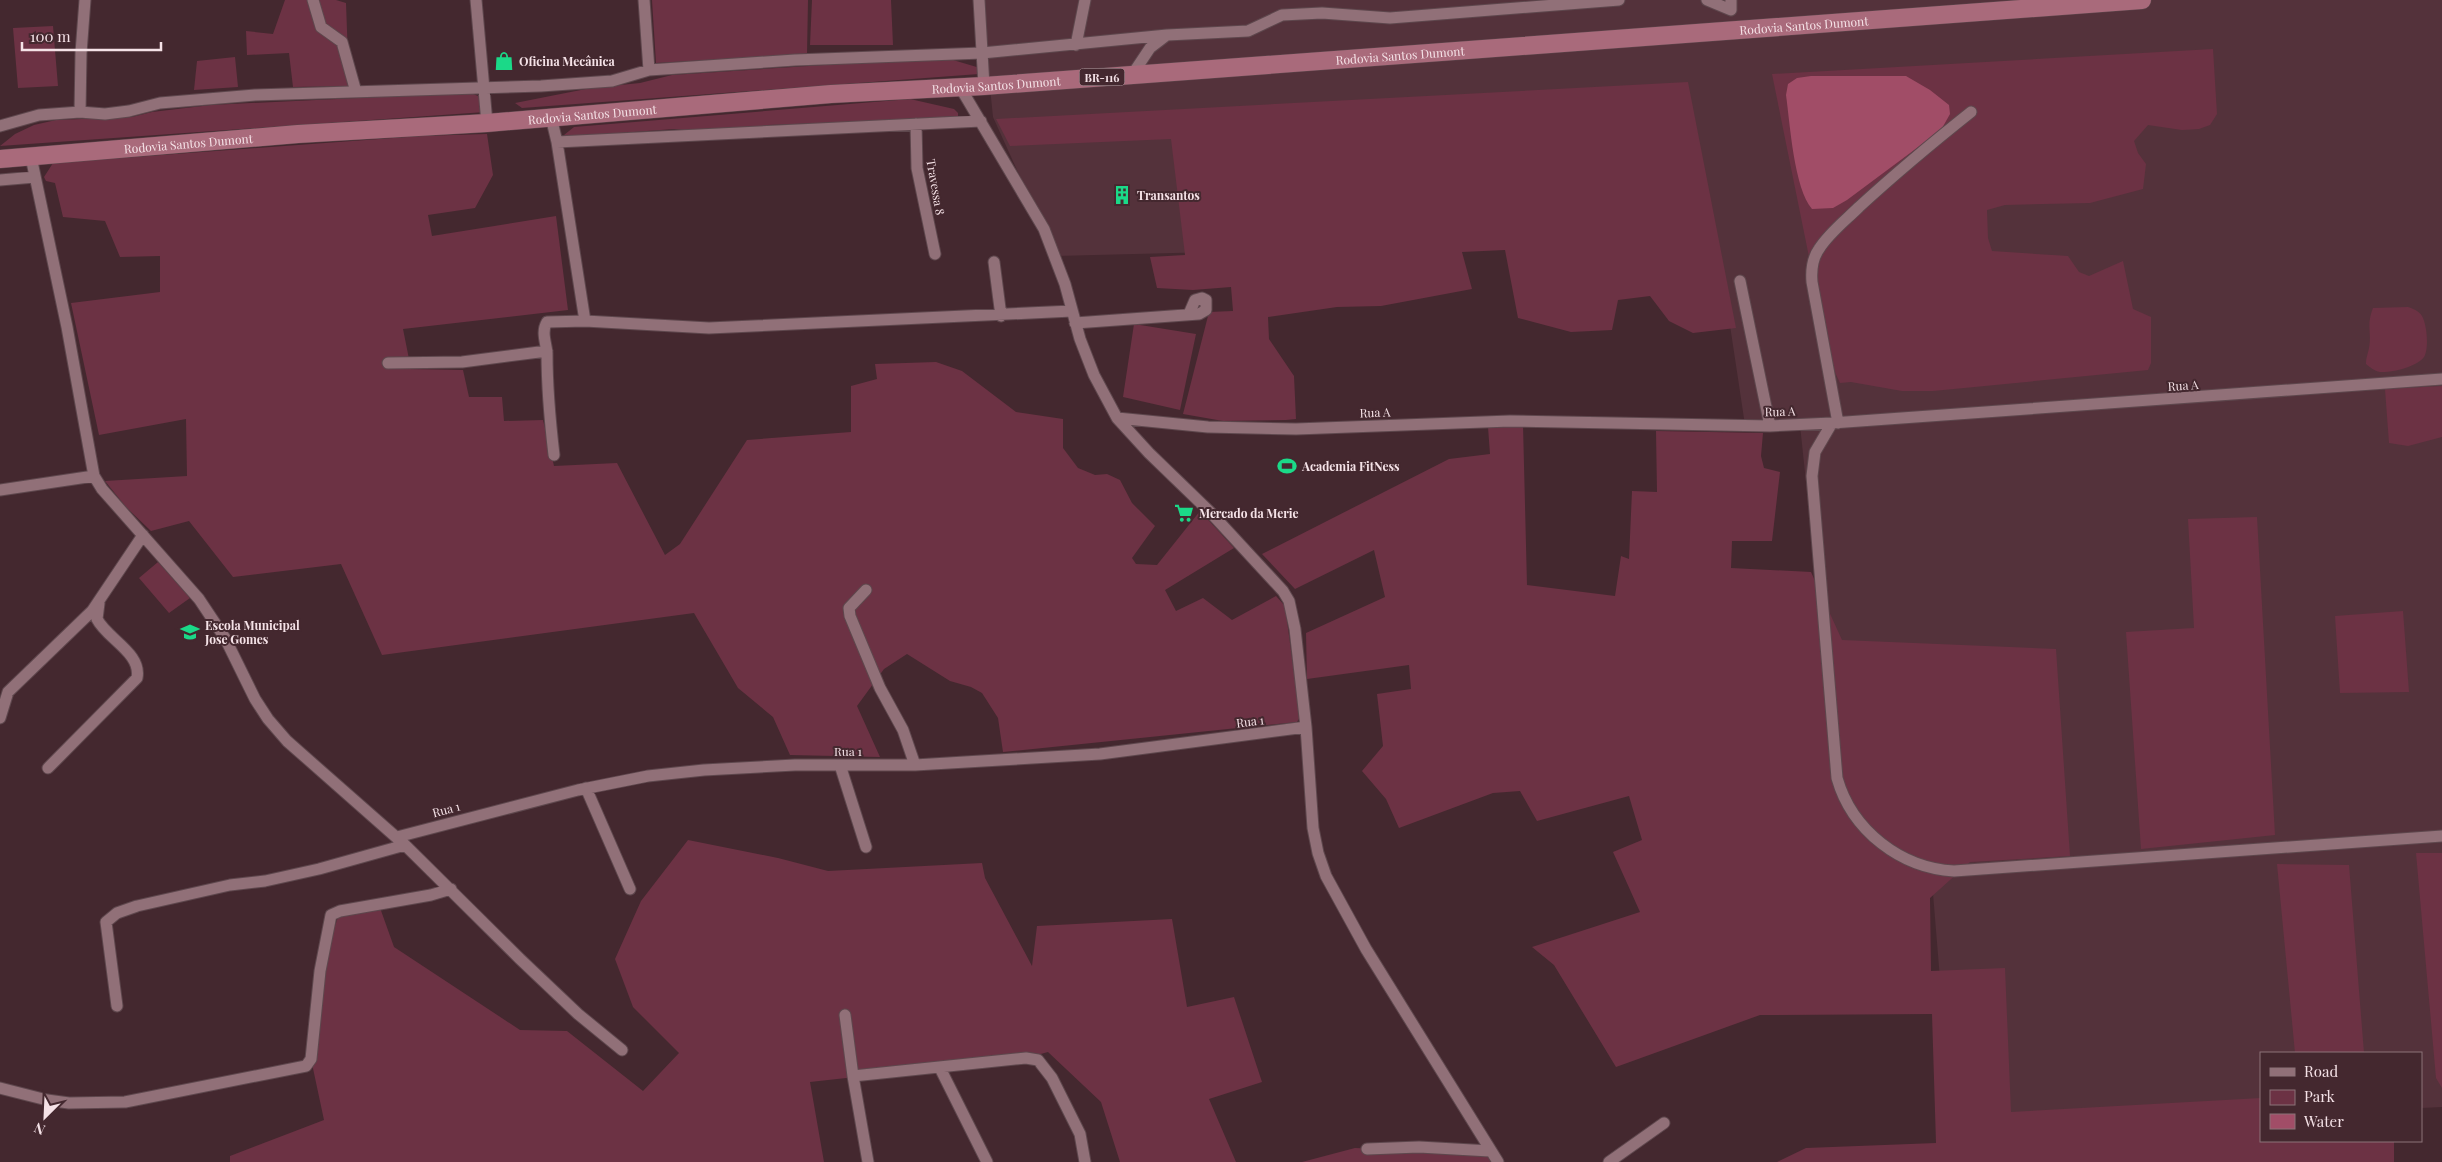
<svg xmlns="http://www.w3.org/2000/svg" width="2442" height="1162" font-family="'Playfair Display',serif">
<rect width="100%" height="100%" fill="#44282f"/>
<!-- built -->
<path fill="#54323b" d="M981,0H2442V1107L2421,1108V1053H2261V1114L1952,1126L1931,869L1837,778L1800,425H1745L1717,239L1056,256L993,117Z"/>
<!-- green -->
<path fill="#6c3244" d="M285,0H336L346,3L349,86L293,87L289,53L247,55L246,31L273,34Z
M652,0H808L807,54L656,63Z
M812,0H891L893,45H810Z
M53,26L58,86L18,88L13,28Z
M2213,49L2217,114L2210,125L2199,129L2182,130L2148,125L2134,141L2138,153L2146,164L2143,189L2090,203L2005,205L1987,210L1988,238L1992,251L2068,256L2079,272L2089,276L2123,261L2133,309L2151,317V363L2148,370L1933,391H1902L1851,382L1840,383L1834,370L1824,331L1772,74Z
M235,57L238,87L194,90L197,61Z
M917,59L953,60L980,68L979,74L522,108L515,103L591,88L640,83L672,75Z
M1688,82L1736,328L1693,333L1669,321L1650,296L1618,300L1612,330L1571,332L1518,318L1505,250L1462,252L1472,289L1381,306L1337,307L1268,317L1269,339L1294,376L1296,419L1286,420L1223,421L1183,414L1209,312L1233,311L1231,287L1193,290L1157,288L1150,257L1185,255L1171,139L1010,146L996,119Z
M461,93L473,94L483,98L485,112L0,146L15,134L34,125L56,120L132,117L152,112L211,105Z
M910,99L954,109L958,113V118L768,125L743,129L696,131L674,129L566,137L564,135L574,127Z
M487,134L493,175L475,208L428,215L432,236L556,216L568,310L403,329L411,369L463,370L469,397H502L504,421L543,420L554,466L617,463L665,555L680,544L747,440L851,432V386L877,379L875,364L936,362L962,371L1016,412L1063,419V448L1078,468L1095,475L1107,474L1120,480L1132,503L1155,526L1132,558L1136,564L1157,565L1200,511L1234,548L1165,590L1176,611L1203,598L1232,620L1276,596L1285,606L1300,717L1297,722L1003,752L998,718L982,693L971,687L950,681L907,654L884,669L857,706L880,757L790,755L773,717L738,688L694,613L382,655L341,564L233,577L189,521L151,531L126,507L105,481L187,476L186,419L99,435L71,303L160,292V256L120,257L105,221L63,217L55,183L46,181L44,177L53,163L420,136Z
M2408,307C2414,309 2421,312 2423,318C2427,327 2429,349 2424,357C2417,367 2391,373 2380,372C2374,371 2370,367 2366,364C2366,357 2368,354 2369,348C2372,332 2366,326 2373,308Z
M1134,324L1196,334L1180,410L1123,397Z
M2442,386V437L2408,446L2389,443L2385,389Z
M1523,425L1527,585L1615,596L1621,556L1629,559L1632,491L1657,492L1656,431L1763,433L1761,456L1764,468L1780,472L1772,541H1732L1731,568L1811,572L1842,640L2056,649L2070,856L1970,862L1930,898L1931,971L2005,968L2011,1112L2261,1098V1141H2394V1162H1777L1806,1148L1936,1143L1932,1014L1760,1015L1616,1067L1554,965L1532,947L1640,912L1613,852L1642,840L1629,796L1537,821L1520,791L1493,793L1399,828L1386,799L1362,771L1383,746L1377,694L1411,689L1409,665L1307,679L1306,633L1385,597L1374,550L1295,589L1262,554L1449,459L1490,454L1488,427Z
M2257,517L2275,835L2141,849L2126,632L2194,628L2188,519Z
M158,562L190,598L169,613L139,578Z
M2403,611L2409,692L2340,693L2335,616Z
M688,840L778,858L828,871L982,863L985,878L1032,966L1037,926L1172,919L1187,1007L1234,997L1262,1082L1209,1099L1236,1162H1120L1101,1102L1048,1052L1026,1058L810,1082L824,1162H230V1156L324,1120L311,1059L320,971L340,911L379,905L394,947L520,1030L567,1031L643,1091L679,1053L633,1007L615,959L641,901Z
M2416,853H2442V1088L2436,1078Z
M2277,864L2349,865L2364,1053H2295Z
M1355,1148L1486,1153L1491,1162H1302Z"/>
<!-- water -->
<path fill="#a14d67" d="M1811,76H1906L1930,90L1949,105L1950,114L1941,130L1847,200L1833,208L1812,209C1794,188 1790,124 1786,95L1788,84L1797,78Z"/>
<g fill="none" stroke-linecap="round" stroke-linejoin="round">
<!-- minor casing -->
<g stroke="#5e474d" stroke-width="13">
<path id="minor" d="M313,0L321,27L342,42L356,92
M476,0L487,123
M644,0L649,70
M979,0L984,86
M1707,0L1731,10V0
M1076,45L1085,0
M1132,75L1150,48L1167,35L1248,31L1282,15L1322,13L1390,18L1619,0
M960,87L1044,229L1065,284L1080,339L1094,375L1117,418L1149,453L1211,513L1283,591L1289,601L1295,629L1306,727L1313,828L1318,853L1326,876L1366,949L1498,1162
M80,112L81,53L85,0
M551,117L557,142L585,321
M916,124L917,168L935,254
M0,126L39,115L80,112L105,114L129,111L160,103L255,95L541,86L612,81L649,70L795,60L982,53L1167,35
M557,142L981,121
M31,157L67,327L94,476L102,489L199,599L225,638L255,699L268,719L287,741L405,845L520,959L578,1014L622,1050
M0,180L35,177
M994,262L1001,316
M1740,281L1770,426
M1075,323L1199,314L1206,310V300L1202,298L1195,300L1189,314
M388,363L462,362L547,351
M1117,418L1208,427L1296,429L1510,421L1770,426L1832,423L2442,379
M1832,423L1815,452L1812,476L1837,778C1852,831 1901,868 1954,871L2442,836
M1838,423L1812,282C1811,270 1812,259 1819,249C1829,233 1846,220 1859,207C1895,174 1932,143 1971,112
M554,455C550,421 547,388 547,353C546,342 541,332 547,322L585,321L709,328L1072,311
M0,490L94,476
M866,590L849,608L850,616L880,688L903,730L915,765
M0,718L8,692L92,611L143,535
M840,765L866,847
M48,768L137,678C142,653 107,639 97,619L99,603
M586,788L630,889
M397,837L578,790L648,776L704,770L795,765H915L1100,754L1306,727
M117,1006L106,922L117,913L137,906L230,885L265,881L319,869L405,845
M845,1015L853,1076
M940,1068L987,1162
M0,1088L47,1100L69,1103L125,1102L306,1066L311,1059L320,971L331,915L340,911L431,895L451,889
M1367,1149L1419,1147L1490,1151
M868,1162L853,1076L1026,1058L1038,1060L1052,1078L1080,1134L1085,1162
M1609,1162L1664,1123"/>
</g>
<!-- trunk casing -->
<g stroke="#5e474d" stroke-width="19">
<g id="trunk">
<path id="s1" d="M0,159L298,134L487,123L831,94L984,86L2142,0"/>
</g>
</g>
<!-- minor -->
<use href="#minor" stroke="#917078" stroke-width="11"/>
<!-- trunk -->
<use href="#trunk" stroke="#a96a7b" stroke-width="18"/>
</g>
<!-- icons -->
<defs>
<g id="shop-bare" transform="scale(1.5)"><path d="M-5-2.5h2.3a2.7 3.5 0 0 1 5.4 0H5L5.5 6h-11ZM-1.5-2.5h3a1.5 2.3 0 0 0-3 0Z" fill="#1bd988" stroke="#44282f" stroke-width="2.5" paint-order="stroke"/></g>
<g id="building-bare" transform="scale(1.5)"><path d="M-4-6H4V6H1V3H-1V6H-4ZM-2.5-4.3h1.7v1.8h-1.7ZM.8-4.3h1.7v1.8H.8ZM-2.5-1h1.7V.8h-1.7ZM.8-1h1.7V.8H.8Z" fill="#1bd988" stroke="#44282f" stroke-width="2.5" paint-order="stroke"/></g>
<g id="stadium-bare" transform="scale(1.5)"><path d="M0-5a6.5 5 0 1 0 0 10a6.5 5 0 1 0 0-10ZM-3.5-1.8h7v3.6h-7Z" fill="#1bd988" stroke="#44282f" stroke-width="2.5" paint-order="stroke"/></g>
<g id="supermarket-bare" transform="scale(1.5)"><path d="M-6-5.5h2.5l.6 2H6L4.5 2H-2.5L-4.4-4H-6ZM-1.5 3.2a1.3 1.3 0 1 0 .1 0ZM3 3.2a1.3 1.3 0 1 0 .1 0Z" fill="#1bd988" stroke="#44282f" stroke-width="2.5" paint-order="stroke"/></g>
<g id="school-bare" transform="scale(1.5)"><path d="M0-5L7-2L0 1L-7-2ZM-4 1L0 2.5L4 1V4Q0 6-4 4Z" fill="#1bd988" stroke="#44282f" stroke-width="2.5" paint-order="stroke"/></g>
</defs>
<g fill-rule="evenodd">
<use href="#shop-bare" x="504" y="61"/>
<use href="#building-bare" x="1122" y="195"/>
<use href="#stadium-bare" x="1287" y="466"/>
<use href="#supermarket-bare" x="1184" y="513"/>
<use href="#school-bare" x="190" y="632"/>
</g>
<g text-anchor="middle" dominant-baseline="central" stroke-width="4" stroke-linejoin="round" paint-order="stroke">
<!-- shield labels -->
<rect fill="#44282f" stroke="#c0aab0" stroke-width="1" x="1079.5" y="68.5" width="45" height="17" rx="4"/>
<g font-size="11" font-weight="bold" fill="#f5e2e7">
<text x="1102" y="77">BR-116</text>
</g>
<!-- street labels -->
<g font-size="12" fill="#f5e2e7" stroke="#44282f">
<text stroke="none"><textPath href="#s1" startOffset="1809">Rodovia Santos Dumont</textPath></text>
<text stroke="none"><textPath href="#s1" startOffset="1404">Rodovia Santos Dumont</textPath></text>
<text stroke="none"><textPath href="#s1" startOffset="999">Rodovia Santos Dumont</textPath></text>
<text stroke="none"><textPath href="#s1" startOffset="594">Rodovia Santos Dumont</textPath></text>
<text stroke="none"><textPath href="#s1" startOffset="189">Rodovia Santos Dumont</textPath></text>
<text transform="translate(936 187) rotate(80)">Travessa 8</text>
<text transform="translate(2183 385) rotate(-4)">Rua A</text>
<text transform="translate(1780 411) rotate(-1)">Rua A</text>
<text transform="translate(1375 412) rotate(-2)">Rua A</text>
<text transform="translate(1250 721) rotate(-7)">Rua 1</text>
<text x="848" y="751">Rua 1</text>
<text transform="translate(446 809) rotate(-15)">Rua 1</text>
</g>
<!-- poi labels -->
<g font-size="12" font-weight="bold" fill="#f5e2e7" stroke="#44282f" text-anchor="start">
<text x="519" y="61">Oficina Mecânica</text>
<text x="1137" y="195">Transantos</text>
<text x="1302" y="466">Academia FitNess</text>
<text x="1199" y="513">Mercado da Merie</text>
<text x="205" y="625">Escola Municipal<tspan x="205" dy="14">Jose Gomes</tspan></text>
</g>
</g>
<!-- legend -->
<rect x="2260" y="1052" width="162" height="90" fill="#44282f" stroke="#8b7279"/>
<rect x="2270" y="1068" width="25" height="8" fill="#917078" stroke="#8b7279"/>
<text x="2304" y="1077" font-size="15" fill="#f5e2e7">Road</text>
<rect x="2270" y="1090" width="25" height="15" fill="#6c3244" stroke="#8b7279"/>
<text x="2304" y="1102" font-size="15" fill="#f5e2e7">Park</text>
<rect x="2270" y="1114" width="25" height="15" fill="#a14d67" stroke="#8b7279"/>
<text x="2304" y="1127" font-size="15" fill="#f5e2e7">Water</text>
<!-- north arrow -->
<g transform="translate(45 1117) rotate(204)" stroke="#44282f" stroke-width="4" paint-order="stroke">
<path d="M0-4L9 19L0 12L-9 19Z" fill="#f5e2e7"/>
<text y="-8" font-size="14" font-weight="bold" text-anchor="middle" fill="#f5e2e7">N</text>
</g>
<!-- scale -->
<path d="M22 42v8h139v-8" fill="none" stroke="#f5e2e7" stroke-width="2.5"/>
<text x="30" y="42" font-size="15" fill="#f5e2e7" stroke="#44282f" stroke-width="4" paint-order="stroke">100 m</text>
</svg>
